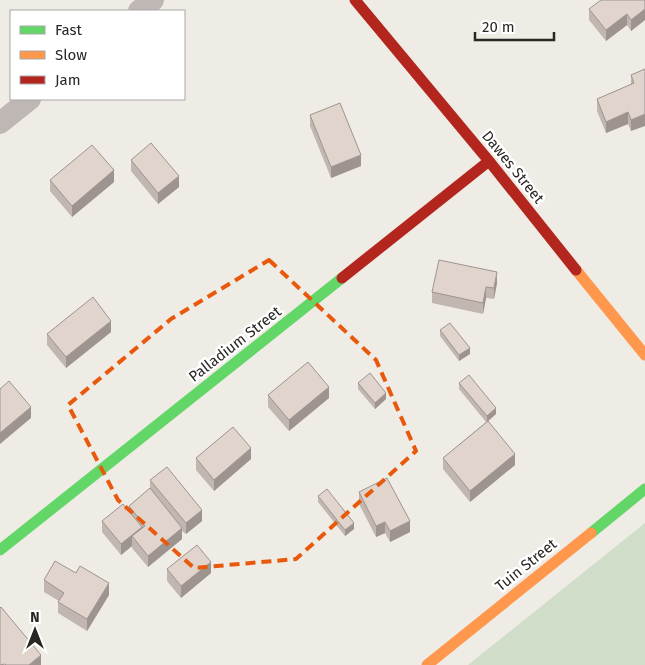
<svg xmlns="http://www.w3.org/2000/svg" width="645" height="665" font-family="'Fira Sans',sans-serif">
<rect width="100%" height="100%" fill="#efebe5"/>
<!-- green -->
<path fill="#d0dec9" d="M645,523V665H468Z"/>
<g fill="none" stroke-linecap="round" stroke-linejoin="round">
<!-- street -->
<path stroke="#bfb7b4" stroke-width="22" d="M139,11L153,0
M0,123L30,99"/>
<!-- fast -->
<path stroke="#63d668" stroke-width="11" d="M591,533L645,489
M0,550L342,278"/>
<!-- slow -->
<path stroke="#ff974d" stroke-width="11" d="M576,270L645,355
M427,665L591,533"/>
<!-- jam -->
<path stroke="#b3261e" stroke-width="11" d="M355,0L489,161L576,270
M342,278L489,161"/>
</g>
<!-- wall -->
<path fill="#c1b6b0" d="M645,0V20L631,31L627,25L606,41L589,20V9Z
M645,69L631,131L628,124L606,133L597,111V99L631,85V75Z
M310,115L361,166L331,178L310,126Z
M131,160L179,187L158,204L131,171Z
M50,180L114,182L72,217L50,191Z
M497,283L494,299L486,298L483,314L432,303V292Z
M440,330L470,354L459,361L440,336Z
M111,332L66,368L47,345V334Z
M358,383L386,399L375,409L358,389Z
M459,383L496,414L488,421L515,465L470,502L443,469V458L486,422L459,389Z
M268,395L329,398L289,431L268,407Z
M196,458L251,459L214,491L196,470Z
M150,480L202,521L186,534L182,531V539L148,567L132,548V546L121,555L102,532V521L129,510V506L150,489Z
M359,492L410,532L390,542L385,533L376,537L359,504Z
M318,496L354,529L345,536L318,502Z
M167,569L211,573L181,598L167,581Z
M44,580L109,595L87,631L58,613V602L59,601L44,592Z"/>
<!-- shaded-wall -->
<path fill="#9d9490" d="M645,9V20L631,31V20Z
M627,14V25L606,41V30Z
M628,112V124L606,133V122Z
M645,114V126L631,131V120Z
M361,155V166L331,178V167Z
M114,170V182L72,217V206Z
M179,176V187L158,204V193Z
M497,272V283L494,299V288Z
M486,287V298L483,314V303Z
M111,321V332L66,368V357Z
M470,348V354L459,361V355Z
M329,387V398L289,431V420Z
M386,393V399L375,409V403Z
M31,407V418L0,444V433Z
M496,408V414L487,422V416Z
M251,448V459L214,491V480Z
M515,454V465L470,502V491Z
M202,510V521L186,534V523Z
M410,521V532L390,542V531Z
M385,522V533L376,537V526Z
M354,523V529L345,536V530Z
M142,527V538L132,536V546L121,555V544Z
M182,528V539L148,567V556Z
M211,562V573L181,598V586Z
M109,583V595L87,631V619Z
M41,655V665H29Z"/>
<!-- building -->
<path fill="#e0d4cd" stroke="#9d9490" d="M601,0H645V9L631,20L627,14L606,30L589,9Z
M645,69V114L631,120L628,112L606,122L597,99L634,83L631,75Z
M340,103L361,155L331,167L310,115Z
M151,143L179,176L158,193L131,160Z
M92,145L114,170L72,206L50,180Z
M439,260L497,272L494,288L486,287L483,303L432,292Z
M93,297L111,321L66,357L47,334Z
M450,323L470,348L459,355L440,330Z
M308,362L329,387L289,420L268,395Z
M370,373L386,393L375,403L358,383Z
M469,375L496,408L487,416L459,383Z
M9,381L31,407L0,433V389Z
M488,421L515,454L470,491L443,458Z
M233,427L251,448L214,480L196,458Z
M167,467L202,510L186,523L150,480Z
M387,478L410,521L390,531L385,522L376,526L359,492Z
M150,488L182,528L148,556L132,536L145,526L129,506Z
M327,489L354,523L345,530L318,496Z
M123,504L142,527L121,544L102,521Z
M197,545L211,562L181,586L167,569Z
M55,561L76,573L80,566L109,583L87,619L58,602L64,593L44,580Z
M1,607L41,655L29,665H6L5,664L0,665V608Z"/>
<!-- marked area -->
<path fill="none" stroke="#e8590c" stroke-width="4" stroke-dasharray="10 6" stroke-linejoin="round" d="M269,260L376,360L416,451L296,559L194,568L118,500L68,405L171,319Z"/>
<g text-anchor="middle" dominant-baseline="central" stroke-width="5" stroke-linejoin="round" paint-order="stroke">
<!-- street labels -->
<g font-size="15" fill="#292623" stroke="#fff">
<text transform="translate(513 167) rotate(51)">Dawes Street</text>
<text transform="translate(235 344) rotate(-38)">Palladium Street</text>
<text transform="translate(526 565) rotate(-39)">Tuin Street</text>
</g>
</g>
<!-- legend -->
<rect x="10" y="10" width="175" height="90" fill="#ffffff" stroke="#a9a8a7"/>
<rect x="20" y="26" width="25" height="8" fill="#63d668" stroke="#a9a8a7"/>
<text x="55" y="35" font-size="15" fill="#292623">Fast</text>
<rect x="20" y="51" width="25" height="8" fill="#ff974d" stroke="#a9a8a7"/>
<text x="55" y="60" font-size="15" fill="#292623">Slow</text>
<rect x="20" y="76" width="25" height="8" fill="#b3261e" stroke="#a9a8a7"/>
<text x="55" y="85" font-size="15" fill="#292623">Jam</text>
<!-- north arrow -->
<g transform="translate(35 630)" stroke="#ffffff" stroke-width="4" paint-order="stroke">
<path d="M0-4L9 19L0 12L-9 19Z" fill="#292623"/>
<text y="-8" font-size="14" font-weight="bold" text-anchor="middle" fill="#292623">N</text>
</g>
<!-- scale -->
<path d="M475 32v8h79v-8" fill="none" stroke="#292623" stroke-width="2.5"/>
<text x="482" y="32" font-size="15" fill="#292623" stroke="#ffffff" stroke-width="4" paint-order="stroke">20 m</text>
</svg>
